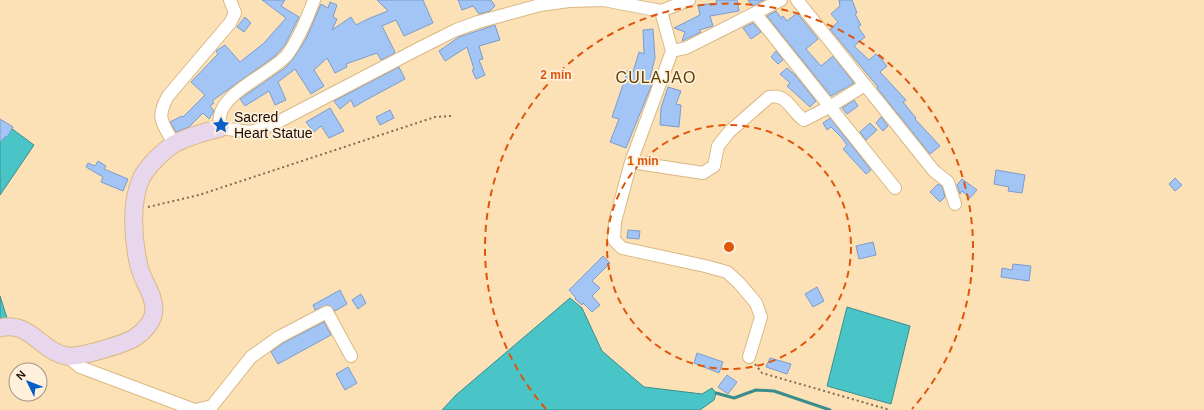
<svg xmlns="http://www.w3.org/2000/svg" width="1204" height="410" font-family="Helvetica,sans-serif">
<rect width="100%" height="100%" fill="#fde1b6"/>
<!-- water -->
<path fill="#49c5c8" stroke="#3a8d8c" d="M0,120L34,145L0,195Z
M0,296L7,318L0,320Z
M570,298L582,308L602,351L644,387L702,394L712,388L716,393L714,400L700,410H442L456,395Z
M847,307L910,326L891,404L827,386Z"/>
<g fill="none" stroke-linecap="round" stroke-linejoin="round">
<!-- stream -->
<path stroke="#3a8d8c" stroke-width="3" d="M716,393L734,398L756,390L774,391L830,410"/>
</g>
<!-- building -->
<path fill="#a3c5f6" stroke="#7b9ccb" d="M262,0H285L281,6L299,17L285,45L275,56L212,101L214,103L210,106L214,111L209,119L203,113L189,127L176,132L170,122L182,116L183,117L205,95L191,82L218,54L216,51L225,45L240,62L264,43L286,18Z
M377,0H423L433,23L404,36L396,20L382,26L395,52L393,54L381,60L377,53L346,64L347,67L335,73L327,58L314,70L324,86L311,94L295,69L278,82L286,100L275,105L269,91L245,106L240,99L285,68L293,59L306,39L321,4L328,8L330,2L337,5L333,17L337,19L332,30L351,17L356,25L370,18L388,11Z
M458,0H491L495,6L490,11L479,14L473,6L462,10Z
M716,0H737L739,11L710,16L713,26L699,30L701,32L682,41L685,32L674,28L700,15L698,5L717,3Z
M748,0H764L752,6Z
M839,0H852L857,13L855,14L861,25L858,27L865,37L854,46L869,60L876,54L882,60L887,66L880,72L906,100L903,102L916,118L915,119L940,146L930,154L877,88L878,87L830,29L838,22L831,14L840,6Z
M776,11L781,18L783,16L787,21L797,13L818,39L806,49L821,66L833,56L854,83L831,96L767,16Z
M245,17L251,23L244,32L237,27Z
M753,23L761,32L751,39L743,28Z
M495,25L500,40L479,46L483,59L479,60L485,75L476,79L472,70L474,69L467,47L445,61L439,51L459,37Z
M653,29L655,58L650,78L654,79L626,148L610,142L619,119L612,117L628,70L633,72L639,52L644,54L643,30Z
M776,51L783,60L778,64L771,57Z
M399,67L405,79L366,100L354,107L351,100L340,109L334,101Z
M787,68L795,75L816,101L810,107L787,86L790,83L780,74Z
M668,87L681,91L676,104L681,105L679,127L660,125L661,108Z
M854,100L858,106L847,114L842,108Z
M330,108L344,131L329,138L321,126L314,132L306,122Z
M390,110L394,118L380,125L376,117Z
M881,117L888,126L883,131L876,123Z
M830,118L871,170L866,174L843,149L847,145L841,137L831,127L827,130L823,123Z
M0,119L13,127L7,137L6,136L0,142Z
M870,123L877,130L866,140L860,132Z
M98,161L106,166L104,169L128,179L123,191L101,182L103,177L86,167L88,163L95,166Z
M996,170L1025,175L1022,193L1008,191L1009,187L994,184Z
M1175,178L1182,185L1175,191L1169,184Z
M962,179L977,190L970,198L962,191L960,194L957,185Z
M938,184L942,186L945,197L940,202L930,192Z
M628,230L640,231L639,239L627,238Z
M873,242L876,255L859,259L856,246Z
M603,256L610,263L592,281L600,288L592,296L600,305L592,312L583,303L582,305L575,299L576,298L569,290Z
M1013,264L1031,266L1029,281L1001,277L1002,268L1012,270Z
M817,287L824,301L813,307L805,294Z
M340,290L347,304L335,311L328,305L315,310L313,305Z
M361,294L366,303L358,309L352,300Z
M324,322L331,335L278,364L271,352L283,343Z
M697,353L723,362L719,373L694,363Z
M770,358L791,364L787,374L766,367Z
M348,367L357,383L345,390L336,374Z
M727,375L737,382L728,394L718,387Z"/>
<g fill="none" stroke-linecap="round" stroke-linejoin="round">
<!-- street casing -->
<g stroke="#dab883" stroke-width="14">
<path id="street" d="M314,0C307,19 299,39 287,55C272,73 224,91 220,116C219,120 220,125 220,128L251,132L274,124L420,48L456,30L478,22L540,5L569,1L604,0L661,11L689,0
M797,0L934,171L948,182L955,204
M661,11L672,51L631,162L615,222L614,240L622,248L705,266L727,272L739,283L756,303L761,317L749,357
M755,13L895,188
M672,51L686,48L781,0
M174,144C163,123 155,119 168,96L230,23L235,13L230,0
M631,162L703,173L714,166L718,146L729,132L769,97C787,93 790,110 804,120L831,106L865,85
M67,356L80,367L195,410
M196,410L212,406L251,357L279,337L327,312L351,356"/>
</g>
<!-- secondary casing -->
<g stroke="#dab883" stroke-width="19">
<path id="secondary" d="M0,328C30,320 41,352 67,356C79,358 124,344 134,338C144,332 154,321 154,309C154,293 142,281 139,266C133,240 130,204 141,179C147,166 163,151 174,144C188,136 205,132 220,128"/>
</g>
<!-- path -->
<path stroke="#7f6c53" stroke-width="2" stroke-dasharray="2 3" stroke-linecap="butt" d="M148,207L199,195L435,117L451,116
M755,364L762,373L890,410"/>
<!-- street -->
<use href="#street" stroke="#fff" stroke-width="12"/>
<!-- secondary -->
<use href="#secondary" stroke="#e7d6ec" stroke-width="17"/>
</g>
<!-- distance rings -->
<g fill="none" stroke="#de550b" stroke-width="2" stroke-dasharray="7 5">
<circle cx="729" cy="247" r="122"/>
<path d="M546 409A244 244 0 1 1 912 409"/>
</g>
<!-- icons -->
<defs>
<g id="sight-bare" transform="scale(1.38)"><path d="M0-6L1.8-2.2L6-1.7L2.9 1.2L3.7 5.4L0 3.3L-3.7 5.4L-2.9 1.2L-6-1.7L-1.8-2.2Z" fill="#085ec8" stroke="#fef0db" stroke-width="2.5" paint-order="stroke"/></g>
</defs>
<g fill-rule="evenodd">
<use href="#sight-bare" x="221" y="125"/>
</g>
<g text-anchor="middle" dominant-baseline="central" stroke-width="3.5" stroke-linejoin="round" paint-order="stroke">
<!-- poi labels -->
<g font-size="14" fill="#170b00" stroke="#fef0db" text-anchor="start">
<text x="234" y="117">Sacred<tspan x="234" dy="16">Heart Statue</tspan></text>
</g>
<!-- quarter labels -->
<g font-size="16" letter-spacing="1" fill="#5d4005" stroke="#fef0db">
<text x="656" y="77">CULAJAO</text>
</g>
</g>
<circle cx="729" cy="247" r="6" fill="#de550b" stroke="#fef0db" stroke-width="2"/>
<g font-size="12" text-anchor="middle" font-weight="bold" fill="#de550b" stroke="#fef0db" stroke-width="3.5" stroke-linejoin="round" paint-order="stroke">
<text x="556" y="79">2 min</text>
<text x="643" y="165">1 min</text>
</g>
<!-- north arrow -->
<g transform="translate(28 382) rotate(313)"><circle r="19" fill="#fef0db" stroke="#a29483"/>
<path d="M0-3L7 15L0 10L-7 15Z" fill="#085ec8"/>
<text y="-6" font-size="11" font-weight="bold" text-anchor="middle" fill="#170b00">N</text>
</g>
</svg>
